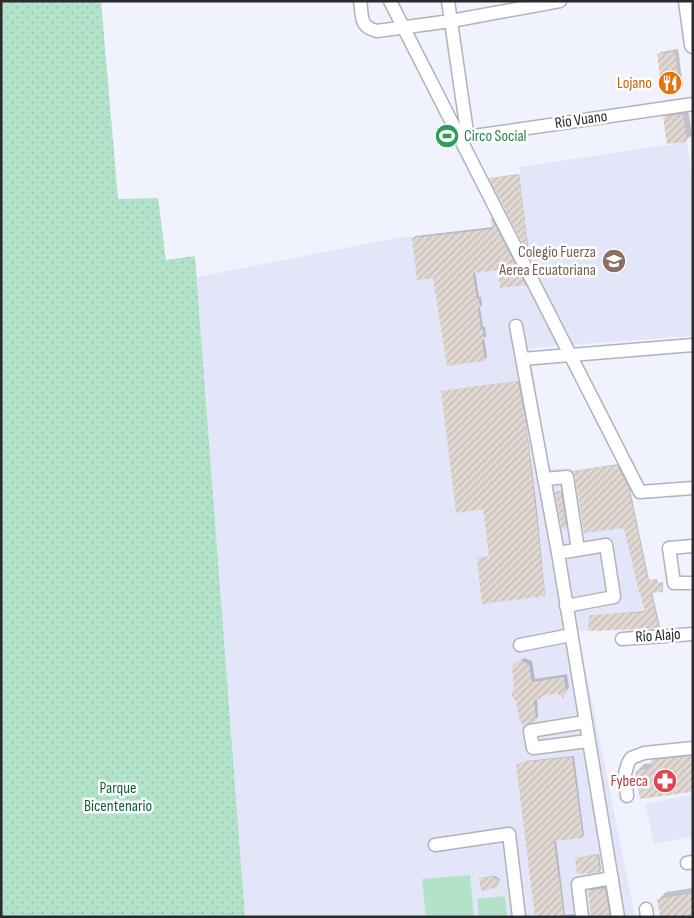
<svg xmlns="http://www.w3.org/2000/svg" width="694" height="918" font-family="'Sofia Sans Condensed',sans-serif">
<defs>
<pattern id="park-dots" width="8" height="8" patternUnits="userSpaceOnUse" patternTransform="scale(1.25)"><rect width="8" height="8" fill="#b2e2c8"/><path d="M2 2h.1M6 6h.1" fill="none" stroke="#99c2ac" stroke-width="1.8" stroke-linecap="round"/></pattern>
<pattern id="building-hatch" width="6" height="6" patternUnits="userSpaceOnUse" patternTransform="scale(1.25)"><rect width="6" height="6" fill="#e2d8d1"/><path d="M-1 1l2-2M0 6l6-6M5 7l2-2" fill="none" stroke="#c2bab4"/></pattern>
</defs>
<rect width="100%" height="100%" fill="#f0f3fe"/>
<!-- built -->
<path fill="#e2e6f8" d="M687,142L693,187V336L529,348L550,469L571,468L573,471L623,464L659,630L578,631L635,917H245L197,277L401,237H413L492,227L486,179L519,175L521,174L519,167Z
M693,794V836L654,844L645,804Z"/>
<!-- park -->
<path fill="url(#park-dots)" d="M1,1H101L118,199L158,198L166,260L195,256L245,917H1Z"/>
<!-- pitch -->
<path fill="#b2e2c8" d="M470,875L474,917H426L422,879Z
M505,896L507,917H479L477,899Z"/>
<!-- shadow -->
<path fill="#0003" d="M678,49L683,86L680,89L658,55L661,52Z
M688,109L692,135L686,140L664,117L670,112Z
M519,174L529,253L491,178Z
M494,216L527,282L525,284L499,268L475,271L479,297H481L482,305L480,307L483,327H485L486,336L484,338L487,357L485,359L448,365L434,276L413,239L415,236L493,227L492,218Z
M519,381L525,415L536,501L545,594L544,595L478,558L491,556L484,508L442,391Z
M618,464L629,484L649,580L657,579L658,583L663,582V591L652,592L660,626L659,627L590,616L646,611L625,526L574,471Z
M563,490L568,525L566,527L556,492Z
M524,658L532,661L535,679L567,674L569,687L563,697L558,692L543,694L537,698L538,717L534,721L515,688V665Z
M693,751V790L637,771L644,764L653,763V761L660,754Z
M574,756L584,835L582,837L556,840L565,915L575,914V917H536L517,765L526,761Z
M599,854L601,869L600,871L587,873L576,858Z
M495,876L500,879L497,886L480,878Z
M607,886L611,917H592L589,891L591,889Z
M693,888V917L659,899L666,892Z"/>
<!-- building -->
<path fill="url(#building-hatch)" d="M675,52L680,90L662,92L657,54Z
M683,114L687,142L667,144L663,117Z
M519,175L529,256L489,178Z
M491,217L526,285L500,288L498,270L473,273L477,299L479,298L480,309H478L481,329H483L484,339L482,340L485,361L447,366L433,278L417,280L412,238L492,229Z
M518,381L525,417L535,503L545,596L482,604L477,558L489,556L483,509L456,513L441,391Z
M617,465L628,486L648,580H657V583H662L663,592L651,593L659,628L588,631L589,615L645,612L640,592H639L624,528L584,533L575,476L572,471Z
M561,491L567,528L562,529L555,492Z
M520,660L523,661L529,665L532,682L564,677L566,691L563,698L557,693L542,696L541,699L534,700L536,720L535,722L524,725L520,722L516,701L511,695L514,687L512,667L514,664Z
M693,756V792L640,799L635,771L652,768L651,760Z
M572,757L583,838L554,841L564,917H535L516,765L523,762Z
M598,855L600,872L586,874L585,873L577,874L575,858Z
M493,877L499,880L498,887L481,891L479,878Z
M605,888L610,917H591L588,891Z
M693,893V917H660L657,899Z"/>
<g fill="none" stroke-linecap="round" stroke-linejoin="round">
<!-- minor casing -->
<g stroke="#b0b2bd" stroke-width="15">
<path id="minor" d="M360,1C363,16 358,26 377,31L451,21L560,1
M390,1L640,492L693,488
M448,1L467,132L469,135L474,136L693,104
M516,326L558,553L618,917
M522,359L693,345
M544,479L567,477L578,550
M693,546L669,548L674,583H693
M558,553L606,545L614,597L566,606
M622,639L693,634
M520,645L571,635
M585,722L530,731L533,748L588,741
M627,796L625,774L628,763L631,758L644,753L693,748
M435,845L509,834L519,917
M687,863L693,862
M646,909L647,917
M582,917L578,884L612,878"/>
</g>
<!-- major casing -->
<g stroke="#b0b2bd" stroke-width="19">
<path id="major" d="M687,1L693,45"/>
</g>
<!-- minor -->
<use href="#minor" stroke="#fff" stroke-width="12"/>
<!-- major -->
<use href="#major" stroke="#fff" stroke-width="16"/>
</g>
<!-- icons -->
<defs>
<g id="restaurant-disc" transform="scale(1.25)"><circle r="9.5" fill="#e8710a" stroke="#fff"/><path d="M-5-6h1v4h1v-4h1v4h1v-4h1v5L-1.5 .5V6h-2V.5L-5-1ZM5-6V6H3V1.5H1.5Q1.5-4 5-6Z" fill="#fff"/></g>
<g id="stadium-disc" transform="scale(1.25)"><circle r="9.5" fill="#2e9e5b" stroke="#fff"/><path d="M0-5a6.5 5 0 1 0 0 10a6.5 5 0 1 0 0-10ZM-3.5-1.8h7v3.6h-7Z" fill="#fff"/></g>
<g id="school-disc" transform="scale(1.25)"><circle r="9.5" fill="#8d6e63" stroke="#fff"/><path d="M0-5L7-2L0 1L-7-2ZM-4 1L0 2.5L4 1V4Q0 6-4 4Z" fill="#fff"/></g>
<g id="pharmacy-disc" transform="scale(1.25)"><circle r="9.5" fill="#e0444e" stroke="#fff"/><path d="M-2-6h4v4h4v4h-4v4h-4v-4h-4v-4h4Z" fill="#fff"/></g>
</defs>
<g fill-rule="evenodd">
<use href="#restaurant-disc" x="670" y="83"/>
<use href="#stadium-disc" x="447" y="136"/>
<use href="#school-disc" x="614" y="261"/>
<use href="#pharmacy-disc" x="665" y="781"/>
</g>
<g text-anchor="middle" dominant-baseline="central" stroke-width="5" stroke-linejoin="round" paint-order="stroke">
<!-- food labels -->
<g font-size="16" fill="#c56008" stroke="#fff" text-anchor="end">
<text x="652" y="83">Lojano</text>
</g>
<!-- street labels -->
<g font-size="16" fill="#2a2a2f" stroke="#fff">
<text transform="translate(581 120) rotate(-8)">Río Vuano</text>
<text transform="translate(658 636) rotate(-4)">Río Alajo</text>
</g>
<!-- leisure labels -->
<g font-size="16" fill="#27864d" stroke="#fff" text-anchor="start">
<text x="464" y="136">Circo Social</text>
</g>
<!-- education labels -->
<g font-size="16" fill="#785e54" stroke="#fff" text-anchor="end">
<text x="596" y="252">Colegio Fuerza<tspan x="596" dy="18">Aerea Ecuatoriana</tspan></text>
</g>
<!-- health labels -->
<g font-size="16" fill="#be3a42" stroke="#fff" text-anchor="end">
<text x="648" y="781">Fybeca</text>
</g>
<!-- park labels -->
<g font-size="16" fill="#105e3f" stroke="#fff">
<text x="118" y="788">Parque<tspan x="118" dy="18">Bicentenario</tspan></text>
</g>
</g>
<!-- border -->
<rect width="694" height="918" fill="none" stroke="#2a2a2f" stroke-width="5"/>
</svg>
